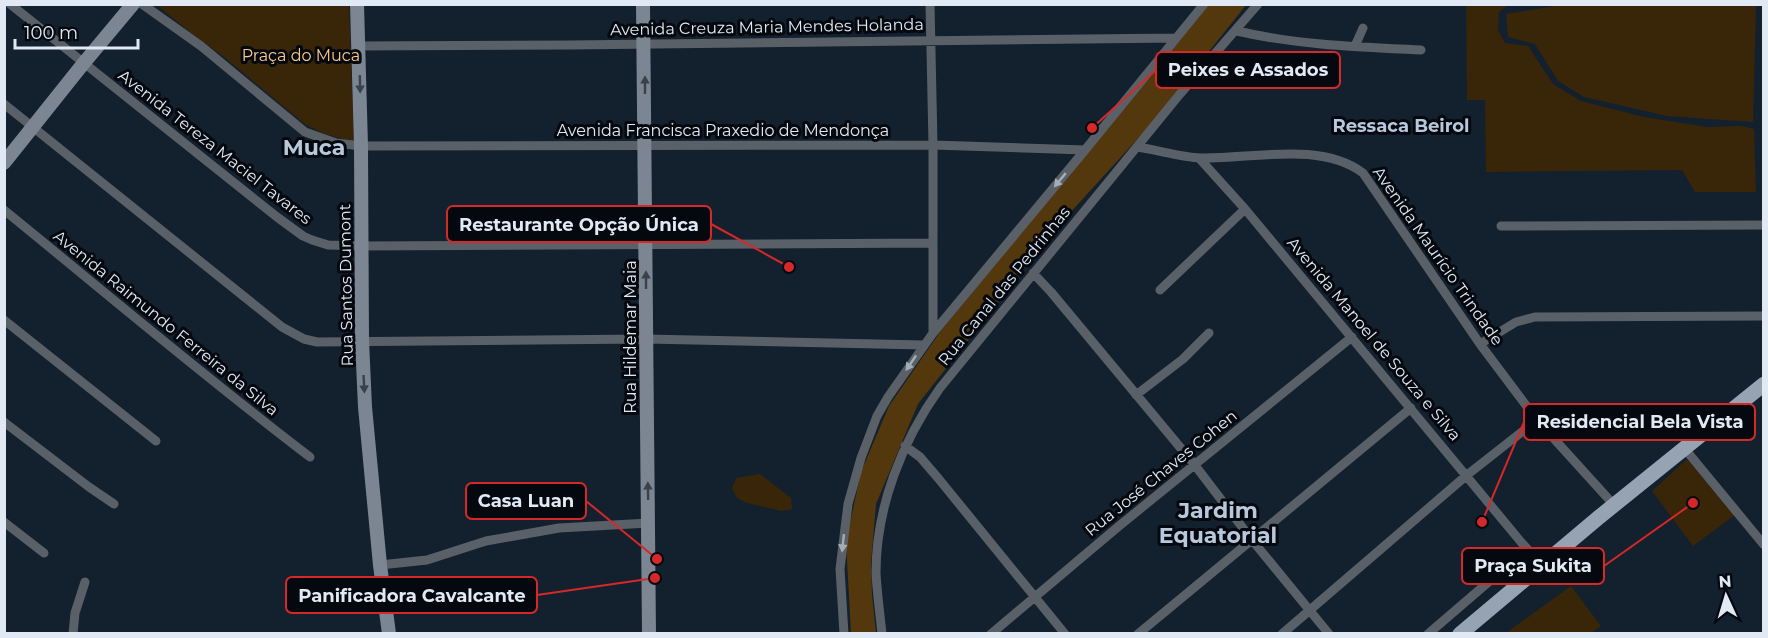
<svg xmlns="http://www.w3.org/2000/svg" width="1768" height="638" font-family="Montserrat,sans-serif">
<rect width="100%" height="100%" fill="#13202e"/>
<!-- green -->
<path fill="#392609" d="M157,5H349L354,142L325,134L306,125L224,57L191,33Z
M1466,5H1521L1507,6L1499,12L1498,30L1505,43L1528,46L1553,84L1581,101L1644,117L1707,127L1741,126L1754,129L1756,192H1695L1682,170L1486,172L1485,100H1467Z
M1562,5H1756L1753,122L1667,116L1584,97L1558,81L1535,44L1508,37L1506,14Z
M1687,459L1735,515L1693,546L1652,491Z
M760,474L791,498L792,509L781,511L747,503L737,498L732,488L736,478Z
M1571,586L1601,626L1591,633H1506Z"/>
<!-- water -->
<path fill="#54380d" d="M1207,5H1246L1152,123L1058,226L918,404L876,504L871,562L872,595L876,633L851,634L846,542L861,472L889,406L940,332Z"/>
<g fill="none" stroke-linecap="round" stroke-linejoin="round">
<!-- street -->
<path stroke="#5a6068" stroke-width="9" d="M10,4L277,217L303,236L312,240L328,245L362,246L932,243
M142,4L201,46L305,132L336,143L361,146L933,145L1085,150
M930,4L933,145V333
M1237,31C1297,45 1359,47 1421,50
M359,46L570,45L1176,38
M1355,46L1363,28
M4,104L282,327L304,339L317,342L646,339L923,345
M1137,147C1158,150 1180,157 1201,158C1252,159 1320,141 1363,173L1480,344L1537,420L1614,505
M1199,158L1245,209L1521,542L1542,565
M4,210C106,293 206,378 310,457
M1501,226L1764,225
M1033,273L1051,292L1194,464L1252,540L1329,634
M1160,290L1245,209
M4,320L156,441
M1480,344L1516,322L1535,317L1764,316
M1136,395L1183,359L1209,333
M4,422L89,487L114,504
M905,446L920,457L938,478L1065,634
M1685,449L1764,545
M4,522L44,553
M380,565L427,560L486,541L559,528L649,523
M73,634L75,613L85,582
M844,634L840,569L848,504L861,458L877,416L888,397L933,333L1085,150L1204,4
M882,634C880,614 877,593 876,573C876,507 902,441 940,388L1180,94L1258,4
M991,634L1119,526L1352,337
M1138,634L1411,408
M1282,634L1467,475L1537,420
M1428,634L1527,549"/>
<!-- secondary -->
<path stroke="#7b8692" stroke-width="14" d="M357,4L361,146L362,340L365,407L380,565L389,634
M643,4L649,634
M4,163L83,64L133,4"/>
<!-- primary -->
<path stroke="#95a3b2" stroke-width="15" d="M1460,634L1598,518L1764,384"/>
</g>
<!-- one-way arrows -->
<defs><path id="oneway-solid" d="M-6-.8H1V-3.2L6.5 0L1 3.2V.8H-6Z" transform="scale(1.5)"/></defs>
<g fill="#3a414a">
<use href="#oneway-solid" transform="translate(360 84) rotate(89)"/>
<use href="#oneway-solid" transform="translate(645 85) rotate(-90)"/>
<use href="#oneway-solid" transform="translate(646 280) rotate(-90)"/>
<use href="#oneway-solid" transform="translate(364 384) rotate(87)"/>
<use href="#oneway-solid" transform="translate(648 491) rotate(-91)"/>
</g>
<g fill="#a4acb5">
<use href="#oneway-solid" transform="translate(1060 180) rotate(130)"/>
<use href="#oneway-solid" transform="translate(911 363) rotate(124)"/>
<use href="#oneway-solid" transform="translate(843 543) rotate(96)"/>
</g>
<g text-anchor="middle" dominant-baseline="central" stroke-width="6" stroke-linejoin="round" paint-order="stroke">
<!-- street labels -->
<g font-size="16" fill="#e1eaf4" stroke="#05090f">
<text transform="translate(767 27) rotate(-1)">Avenida Creuza Maria Mendes Holanda</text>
<text x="723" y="130">Avenida Francisca Praxedio de Mendonça</text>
<text transform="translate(215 147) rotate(38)">Avenida Tereza Maciel Tavares</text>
<text transform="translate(1438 256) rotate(55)">Avenida Maurício Trindade</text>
<text transform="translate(346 285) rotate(-91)">Rua Santos Dumont</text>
<text transform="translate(1004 286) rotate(-51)">Rua Canal das Pedrinhas</text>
<text transform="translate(166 323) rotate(39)">Avenida Raimundo Ferreira da Silva</text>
<text transform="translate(630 337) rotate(-90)">Rua Hildemar Maia</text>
<text transform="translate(1374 339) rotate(50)">Avenida Manoel de Souza e Silva</text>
<text transform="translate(1161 473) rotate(-39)">Rua José Chaves Cohen</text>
</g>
<!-- park labels -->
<g font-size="16" fill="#fcca8a" stroke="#05090f">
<text x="301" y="55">Praça do Muca</text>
</g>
<!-- neighbourhood labels -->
<g font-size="18" font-weight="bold" fill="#b8c8dc" stroke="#05090f">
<text x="1401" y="126">Ressaca Beirol</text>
</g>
<!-- district labels -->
<g font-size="22" font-weight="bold" fill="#b8c8dc" stroke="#05090f">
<text x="314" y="147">Muca</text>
<text x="1218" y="510">Jardim<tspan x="1218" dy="25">Equatorial</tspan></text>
</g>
</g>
<!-- callouts -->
<path fill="none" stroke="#d62828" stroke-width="2" d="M1092 128L1156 70M789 267L711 224M1482 522L1524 422M657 559L586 501M1693 503L1604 566M655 578L537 595"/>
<g fill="#d62828" stroke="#05090f" stroke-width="2">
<circle cx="1092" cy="128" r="6"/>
<circle cx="789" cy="267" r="6"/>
<circle cx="1482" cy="522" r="6"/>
<circle cx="657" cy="559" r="6"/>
<circle cx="1693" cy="503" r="6"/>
<circle cx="655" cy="578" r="6"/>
</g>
<g fill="#05090f" stroke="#d62828" stroke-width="2">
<rect x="1156" y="52" width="184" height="36" rx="6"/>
<rect x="447" y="206" width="264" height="36" rx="6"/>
<rect x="1524" y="404" width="231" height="36" rx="6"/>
<rect x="466" y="483" width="120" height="36" rx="6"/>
<rect x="1462" y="548" width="142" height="36" rx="6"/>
<rect x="286" y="577" width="251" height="36" rx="6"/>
</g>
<g font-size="18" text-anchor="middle" font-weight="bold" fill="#e1eaf4">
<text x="1248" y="76">Peixes e Assados</text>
<text x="579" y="231">Restaurante Opção Única</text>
<text x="1640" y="428">Residencial Bela Vista</text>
<text x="526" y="507">Casa Luan</text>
<text x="1533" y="572">Praça Sukita</text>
<text x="412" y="602">Panificadora Cavalcante</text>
</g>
<!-- border -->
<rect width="1768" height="638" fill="none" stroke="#e1eaf4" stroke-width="12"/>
<!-- north arrow -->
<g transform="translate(1726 596) rotate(356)" stroke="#05090f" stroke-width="4.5" paint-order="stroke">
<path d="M0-4.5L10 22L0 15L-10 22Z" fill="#e1eaf4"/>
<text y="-9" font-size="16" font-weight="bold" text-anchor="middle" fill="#e1eaf4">N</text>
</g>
<!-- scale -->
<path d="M15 39v9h123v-9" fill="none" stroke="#e1eaf4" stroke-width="3"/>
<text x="24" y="39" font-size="18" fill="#e1eaf4" stroke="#05090f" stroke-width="4.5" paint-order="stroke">100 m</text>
</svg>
